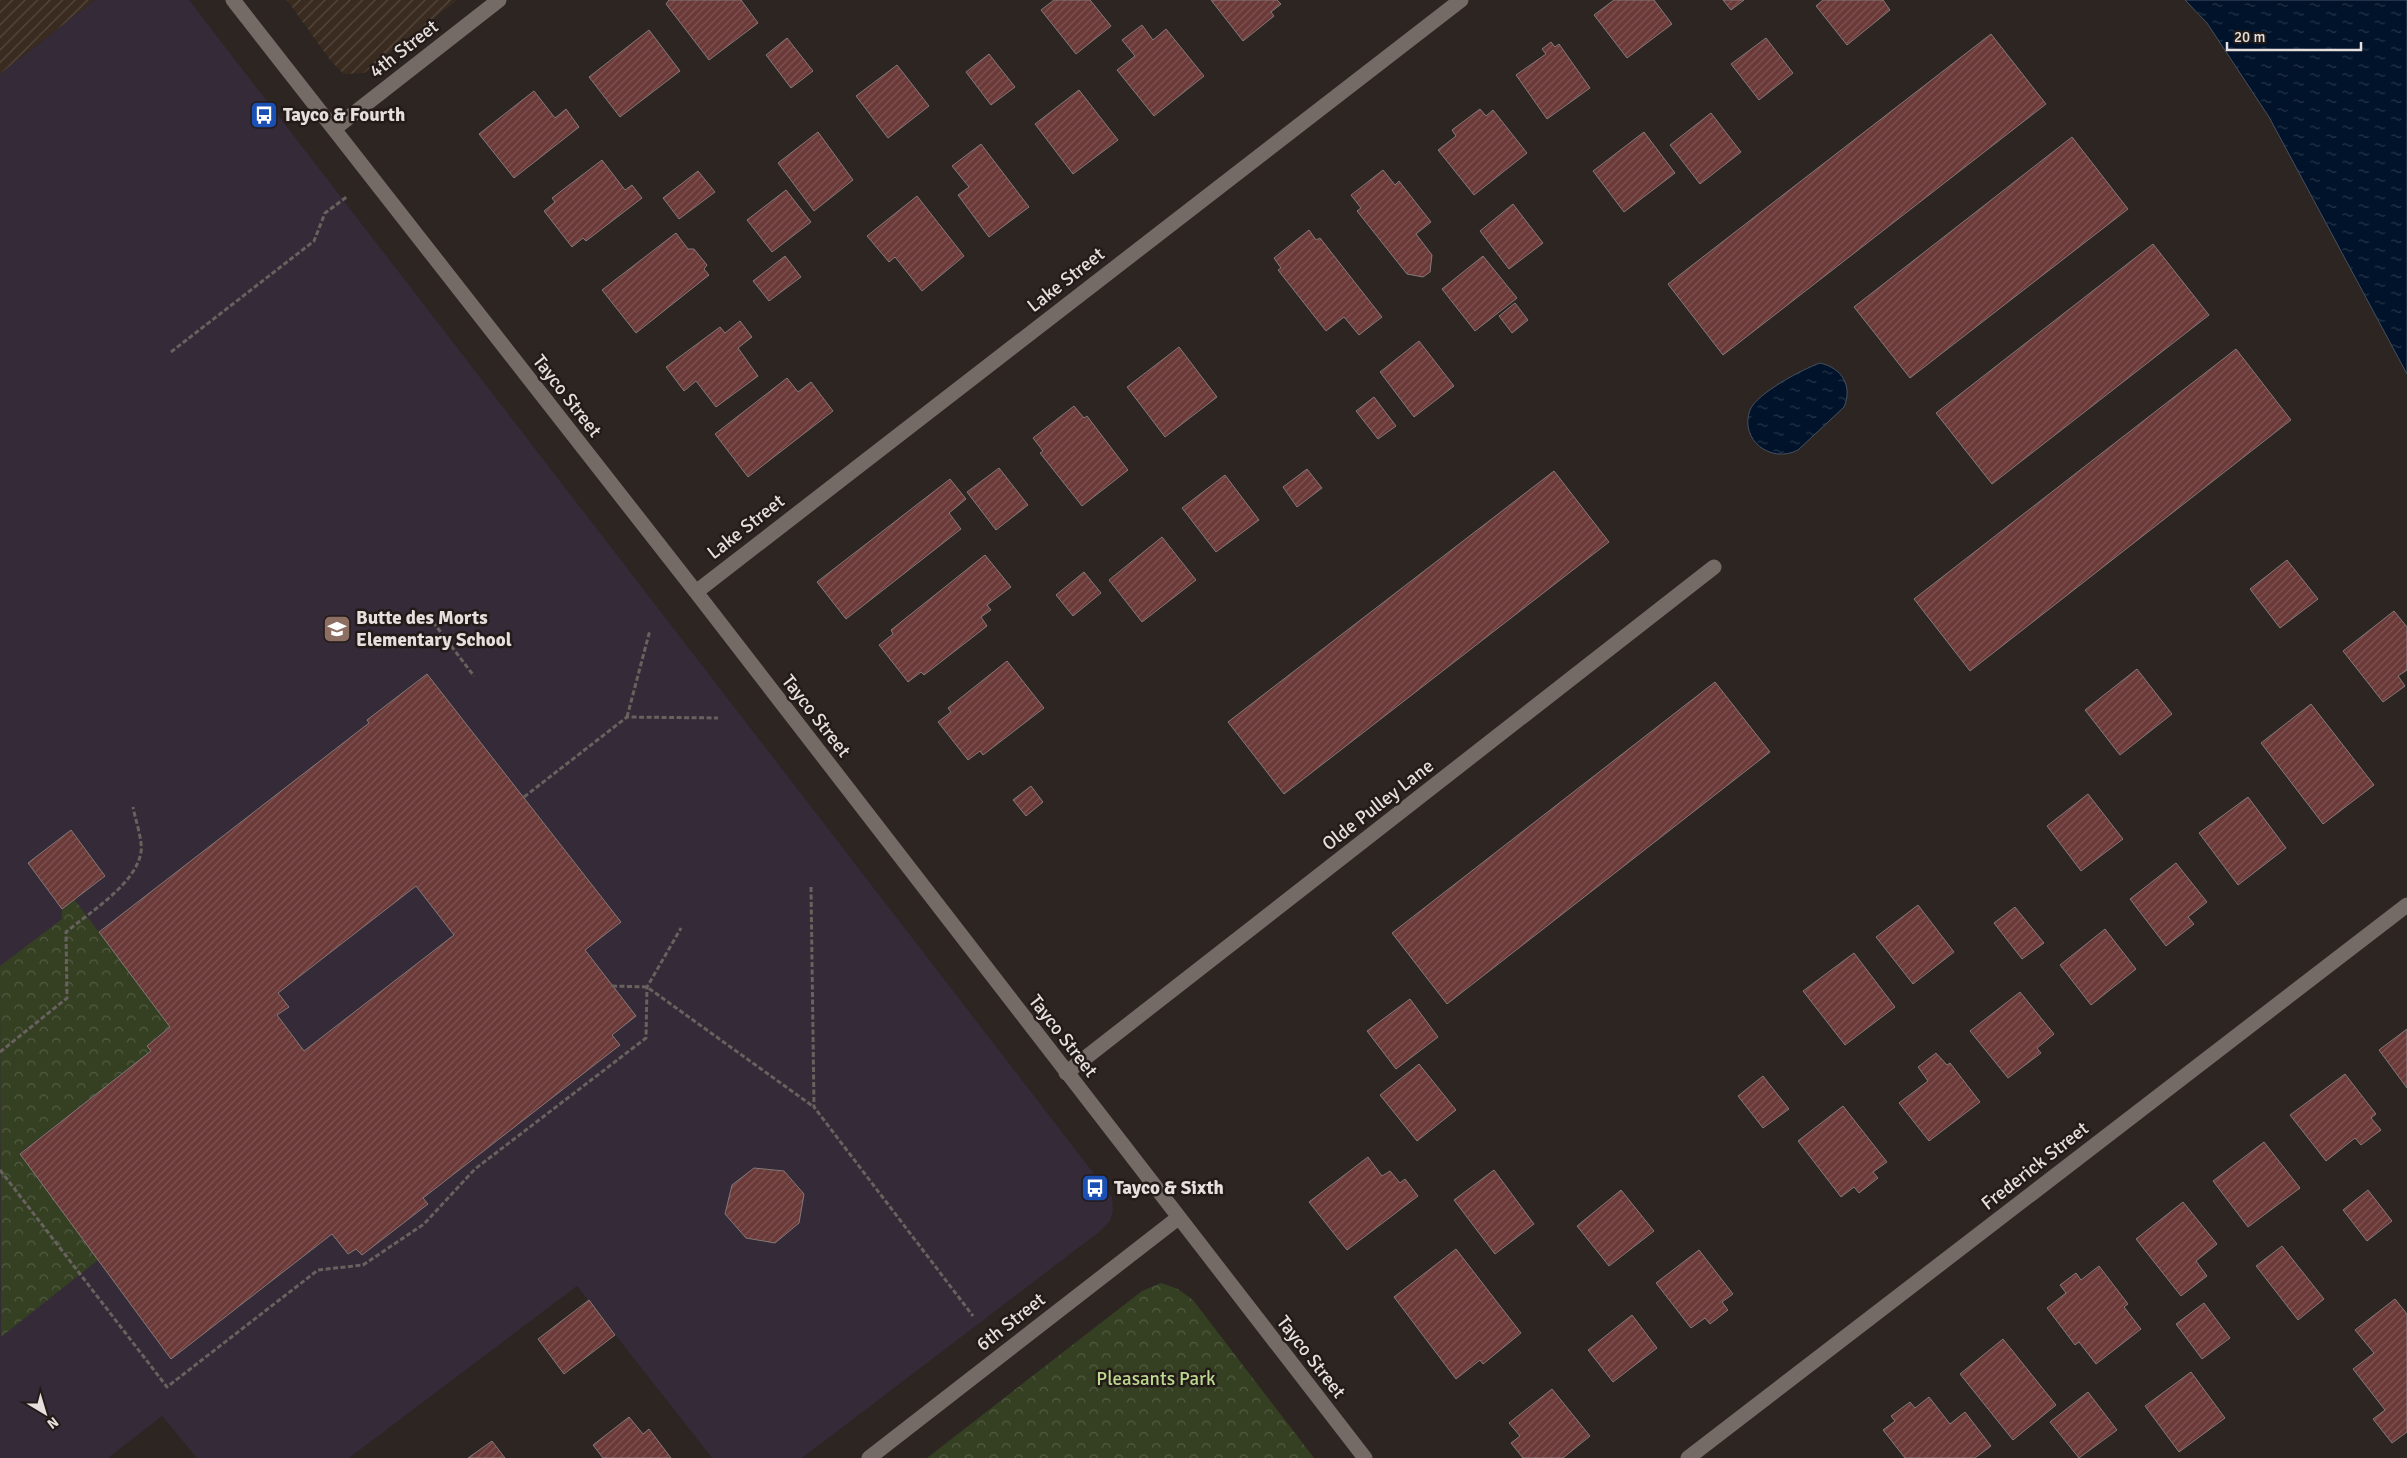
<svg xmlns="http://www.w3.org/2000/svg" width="2407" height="1458" font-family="Signika,sans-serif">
<defs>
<pattern id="industrial-furrows" width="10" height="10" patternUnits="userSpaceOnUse" patternTransform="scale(1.25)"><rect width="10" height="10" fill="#392b1f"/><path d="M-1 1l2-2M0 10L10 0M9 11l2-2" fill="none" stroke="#56493f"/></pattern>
<pattern id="park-crowns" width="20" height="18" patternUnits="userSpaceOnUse" patternTransform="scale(1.25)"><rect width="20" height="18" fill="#354022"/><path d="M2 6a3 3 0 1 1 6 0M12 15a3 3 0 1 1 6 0" fill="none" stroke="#525b42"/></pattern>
<pattern id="water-ripples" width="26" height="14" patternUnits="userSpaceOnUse" patternTransform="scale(1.25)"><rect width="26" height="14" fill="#00132a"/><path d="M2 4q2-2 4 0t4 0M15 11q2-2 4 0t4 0" fill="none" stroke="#253548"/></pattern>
<pattern id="building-hatch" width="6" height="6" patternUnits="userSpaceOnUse" patternTransform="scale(1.25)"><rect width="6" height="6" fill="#6a3938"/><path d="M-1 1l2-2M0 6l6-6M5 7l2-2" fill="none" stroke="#7f5554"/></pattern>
</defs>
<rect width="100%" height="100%" fill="#2d2522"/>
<!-- industrial -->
<path fill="url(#industrial-furrows)" d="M0,0H95L0,74Z
M287,0H457L364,73L344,74L330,60Z"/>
<!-- education -->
<path fill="#342a38" d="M95,0H189L1112,1197L1113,1212L1110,1221L1099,1232L802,1458H712L577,1286L349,1458H197L162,1416L108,1458H0V74Z"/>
<!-- park -->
<path fill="url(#park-crowns)" d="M74,899L170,1027L147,1045L151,1051L20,1153L98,1260L1,1337L0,966L62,919V909Z
M1161,1283L1178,1289L1193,1300L1314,1458H927L1142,1291Z"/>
<!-- water -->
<path fill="url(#water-ripples)" stroke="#455060" d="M2185,0H2407V374L2269,117L2207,23Z
M1820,363C1842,368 1853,386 1844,407L1798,450C1771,464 1739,440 1750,410C1757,393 1803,369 1820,363Z"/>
<!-- building -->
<path fill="url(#building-hatch)" stroke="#847979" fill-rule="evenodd" d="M741,0L758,23L709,60L666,4L669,0Z
M1054,0H1090L1111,26L1076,54L1041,10Z
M1211,0H1277L1281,4L1271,12L1274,16L1243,41Z
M1614,0H1654L1672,24L1627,58L1594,15Z
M1723,0H1744L1731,10Z
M1823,0H1883L1890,10L1847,45L1816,6Z
M1142,25L1153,40L1166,29L1204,76L1154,116L1117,70L1135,56L1122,40Z
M649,30L680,71L620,117L589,77Z
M1991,34L2046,104L1723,355L1668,284Z
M787,38L813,71L791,88L766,55Z
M1766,38L1793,73L1759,100L1731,64Z
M1551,42L1555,47L1559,44L1590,88L1547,119L1516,75L1546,54L1542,49Z
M989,54L1015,87L991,105L966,72Z
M897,65L929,106L888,138L856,96Z
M1079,90L1118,140L1073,174L1035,124Z
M534,91L555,118L566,109L579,127L514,178L479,134Z
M1480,109L1486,116L1493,110L1527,153L1474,195L1438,150L1456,136L1452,130Z
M1711,113L1741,152L1700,184L1670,145Z
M818,132L853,180L814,211L778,163Z
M1644,132L1675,173L1624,212L1593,171Z
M2072,137L2128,209L1910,378L1854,307Z
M981,144L1029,207L989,237L958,195L969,187L952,166Z
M602,160L625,190L632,185L642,198L586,241L583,238L572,247L544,211L555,202L552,198Z
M1383,170L1395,185L1399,181L1431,222L1416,234L1432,255L1430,272L1423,277L1407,274L1357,211L1361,208L1351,195Z
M698,171L715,192L679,219L663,198Z
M786,190L811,222L772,252L747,220Z
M917,196L964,256L922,291L895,257L889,262L867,236Z
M1513,204L1543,243L1509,269L1480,231Z
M1309,230L1316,240L1320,238L1382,317L1359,335L1344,317L1326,331L1278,270L1281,268L1274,258Z
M676,233L688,249H694L707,265L704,269L709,275L636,333L602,290Z
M2153,244L2209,315L1992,484L1936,413Z
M785,256L801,277L769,301L753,281Z
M1483,256L1517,298L1475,331L1442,289Z
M1515,303L1528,320L1512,333L1499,316Z
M740,321L752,337L738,348L758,376L716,407L696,381L684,391L666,367L720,327L725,333Z
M1419,341L1454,386L1414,417L1380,372Z
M1179,347L1217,397L1165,437L1127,387Z
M2236,349L2291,420L1970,671L1914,599Z
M787,378L798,392L811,382L833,411L748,477L715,434Z
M1374,397L1396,426L1378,439L1356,411Z
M1074,406L1084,418L1087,416L1128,470L1082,506L1040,453L1043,451L1033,438Z
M999,468L1028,505L996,530L967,492Z
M1307,469L1322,488L1297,507L1283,487Z
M1554,471L1609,542L1284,794L1228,722Z
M1225,475L1259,520L1216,552L1182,508Z
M950,479L966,499L949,513L961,529L846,619L817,582Z
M1162,537L1196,580L1142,622L1109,580Z
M985,555L1011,587L987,605L991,610L981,617L987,626L924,675L921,672L908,682L879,645L893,634L891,630Z
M2287,560L2318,599L2280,628L2250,589Z
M1084,572L1101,593L1073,616L1056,595Z
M2394,611L2407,627V670L2398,676L2405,686L2383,702L2343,651Z
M1007,661L1044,708L983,755L980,751L968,760L938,722L951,712L948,708Z
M2137,669L2172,714L2120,755L2085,710Z
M427,674L621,922L585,950L636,1016L612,1035L620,1045L423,1198L428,1204L362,1255L356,1249L348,1254L332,1234L171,1359L20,1154L151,1051L147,1046L170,1027L99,932L369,723L367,720ZM416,886L454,935L304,1051L277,1015L289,1007L278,993Z
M1715,682L1770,752L1447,1004L1392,933Z
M2311,704L2374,785L2323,824L2261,743Z
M1031,786L1043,802L1026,816L1013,800Z
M2088,794L2123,839L2081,871L2047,826Z
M2248,797L2286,848L2238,885L2199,833Z
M71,830L105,876L62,909L28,863Z
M2176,863L2207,902L2188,917L2194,924L2166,946L2130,899Z
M1918,905L1954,952L1913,984L1876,937Z
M2015,907L2044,943L2022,959L1994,923Z
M2105,929L2136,969L2091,1005L2060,965Z
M1854,953L1895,1007L1845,1045L1803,991Z
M2020,992L2054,1034L2037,1048L2041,1053L2008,1078L1970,1031Z
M1410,999L1438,1037L1396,1069L1367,1031Z
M2407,1029V1088L2379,1050Z
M1936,1053L1947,1065L1950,1063L1980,1102L1929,1141L1899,1103L1928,1081L1918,1067Z
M1419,1064L1456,1110L1417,1141L1380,1095Z
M2345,1074L2376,1114L2371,1118L2381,1130L2361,1145L2355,1138L2326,1161L2290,1115Z
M1763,1076L1789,1109L1763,1128L1738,1096Z
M1843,1106L1887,1162L1873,1172L1878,1178L1859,1193L1854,1187L1841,1197L1798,1141Z
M2264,1142L2300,1188L2248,1227L2213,1181Z
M1368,1157L1382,1176L1390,1171L1400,1183L1405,1179L1418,1196L1347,1250L1309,1202Z
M754,1168L784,1171L804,1194L799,1223L775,1243L746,1238L725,1214L732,1185Z
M1494,1170L1534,1224L1495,1254L1454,1200Z
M1621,1190L1654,1231L1609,1266L1577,1226Z
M2368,1190L2392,1221L2367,1241L2343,1210Z
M2183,1202L2217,1244L2196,1261L2207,1276L2181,1296L2136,1239Z
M2282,1246L2324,1299L2298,1320L2256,1266Z
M1456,1249L1521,1333L1483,1364L1480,1360L1456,1379L1394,1297Z
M1699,1250L1733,1294L1722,1302L1728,1310L1710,1324L1705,1318L1691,1328L1656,1283Z
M2099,1266L2128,1304L2124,1307L2141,1329L2096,1364L2079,1342L2075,1345L2047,1308L2066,1293L2060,1285L2076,1273L2081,1280Z
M2395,1299L2407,1314V1432L2392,1443L2373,1419L2385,1410L2353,1369L2374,1353L2355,1330Z
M589,1300L615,1335L564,1374L538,1339Z
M2204,1303L2230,1338L2202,1359L2176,1324Z
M1632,1315L1657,1348L1613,1382L1588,1350Z
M2003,1339L2056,1405L2013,1440L1960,1374Z
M2191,1372L2225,1418L2179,1452L2145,1406Z
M1552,1389L1590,1436L1563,1458H1523L1511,1443L1520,1436L1509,1423Z
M2088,1392L2117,1430L2079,1458L2050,1422Z
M1929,1397L1950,1424L1965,1412L1991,1446L1975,1458H1905L1883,1430L1895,1421L1891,1416L1910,1402L1915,1408Z
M629,1417L643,1434L649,1429L671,1458H603L593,1445Z
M492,1441L505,1458H468Z"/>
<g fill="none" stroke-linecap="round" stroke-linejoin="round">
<!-- path -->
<path stroke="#68615e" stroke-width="3" stroke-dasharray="5 2.5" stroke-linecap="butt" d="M171,352L314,241L325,213L348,196
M433,622L474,676
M627,717L650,630
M524,797L627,717L718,718
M811,887L814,1107L973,1316
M612,986L647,987L814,1107
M0,1052L67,998L66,932C90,912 136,884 141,852C143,842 135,818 133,807
M0,1170L167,1387L318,1270L363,1265L424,1224L475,1169L646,1038L647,987L681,928"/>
<!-- minor -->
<path stroke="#746b67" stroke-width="15" d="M233,0L696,592L1365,1458
M334,129L499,0
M696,592L1461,0
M1066,1073L1714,567
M869,1458L1178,1218
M1688,1458L2407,905"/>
</g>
<!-- icons -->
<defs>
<g id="bus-square" transform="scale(1.4375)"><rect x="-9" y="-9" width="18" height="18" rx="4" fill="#1a4fb4" stroke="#231b18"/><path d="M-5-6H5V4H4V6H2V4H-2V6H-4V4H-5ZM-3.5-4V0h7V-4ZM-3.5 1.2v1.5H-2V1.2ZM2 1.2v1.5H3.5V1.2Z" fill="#fff"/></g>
<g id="school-square" transform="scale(1.4375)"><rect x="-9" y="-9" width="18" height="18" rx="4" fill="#8d6e63" stroke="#231b18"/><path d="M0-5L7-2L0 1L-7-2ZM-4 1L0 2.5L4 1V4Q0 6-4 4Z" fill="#fff"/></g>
</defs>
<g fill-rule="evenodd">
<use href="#bus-square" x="264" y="115"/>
<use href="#school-square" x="337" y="629"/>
<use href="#bus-square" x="1095" y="1188"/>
</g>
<g text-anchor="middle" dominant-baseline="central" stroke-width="5" stroke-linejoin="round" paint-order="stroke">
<!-- street labels -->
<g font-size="19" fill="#e5dfdd" stroke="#231b18">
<text transform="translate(404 49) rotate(-38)">4th Street</text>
<text transform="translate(1066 280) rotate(-38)">Lake Street</text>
<text transform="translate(567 396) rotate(52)">Tayco Street</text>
<text transform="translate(746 527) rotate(-38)">Lake Street</text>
<text transform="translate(816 716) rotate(52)">Tayco Street</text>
<text transform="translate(1378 805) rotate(-38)">Olde Pulley Lane</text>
<text transform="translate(1063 1036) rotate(52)">Tayco Street</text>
<text transform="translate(2035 1166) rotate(-38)">Frederick Street</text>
<text transform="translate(1011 1322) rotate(-38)">6th Street</text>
<text transform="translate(1311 1357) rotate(52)">Tayco Street</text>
</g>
<!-- poi labels -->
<g font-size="19" font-weight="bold" fill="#e5dfdd" stroke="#231b18" text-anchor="start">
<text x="283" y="115">Tayco &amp; Fourth</text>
<text x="356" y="618">Butte des Morts<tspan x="356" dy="22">Elementary School</tspan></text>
<text x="1114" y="1188">Tayco &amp; Sixth</text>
</g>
<!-- park labels -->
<g font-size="19" fill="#bdd88f" stroke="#231b18">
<text x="1156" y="1379">Pleasants Park</text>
</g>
</g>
<!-- north arrow -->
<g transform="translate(45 1413) rotate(142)" stroke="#231b18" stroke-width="4" paint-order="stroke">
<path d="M0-4L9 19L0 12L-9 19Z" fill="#e5dfdd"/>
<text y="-8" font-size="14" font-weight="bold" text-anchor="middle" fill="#e5dfdd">N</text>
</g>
<!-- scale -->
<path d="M2227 42v8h134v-8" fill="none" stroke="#e5dfdd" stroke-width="2.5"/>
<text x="2234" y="42" font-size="15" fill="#e5dfdd" stroke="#231b18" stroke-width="4" paint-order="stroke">20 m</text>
</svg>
